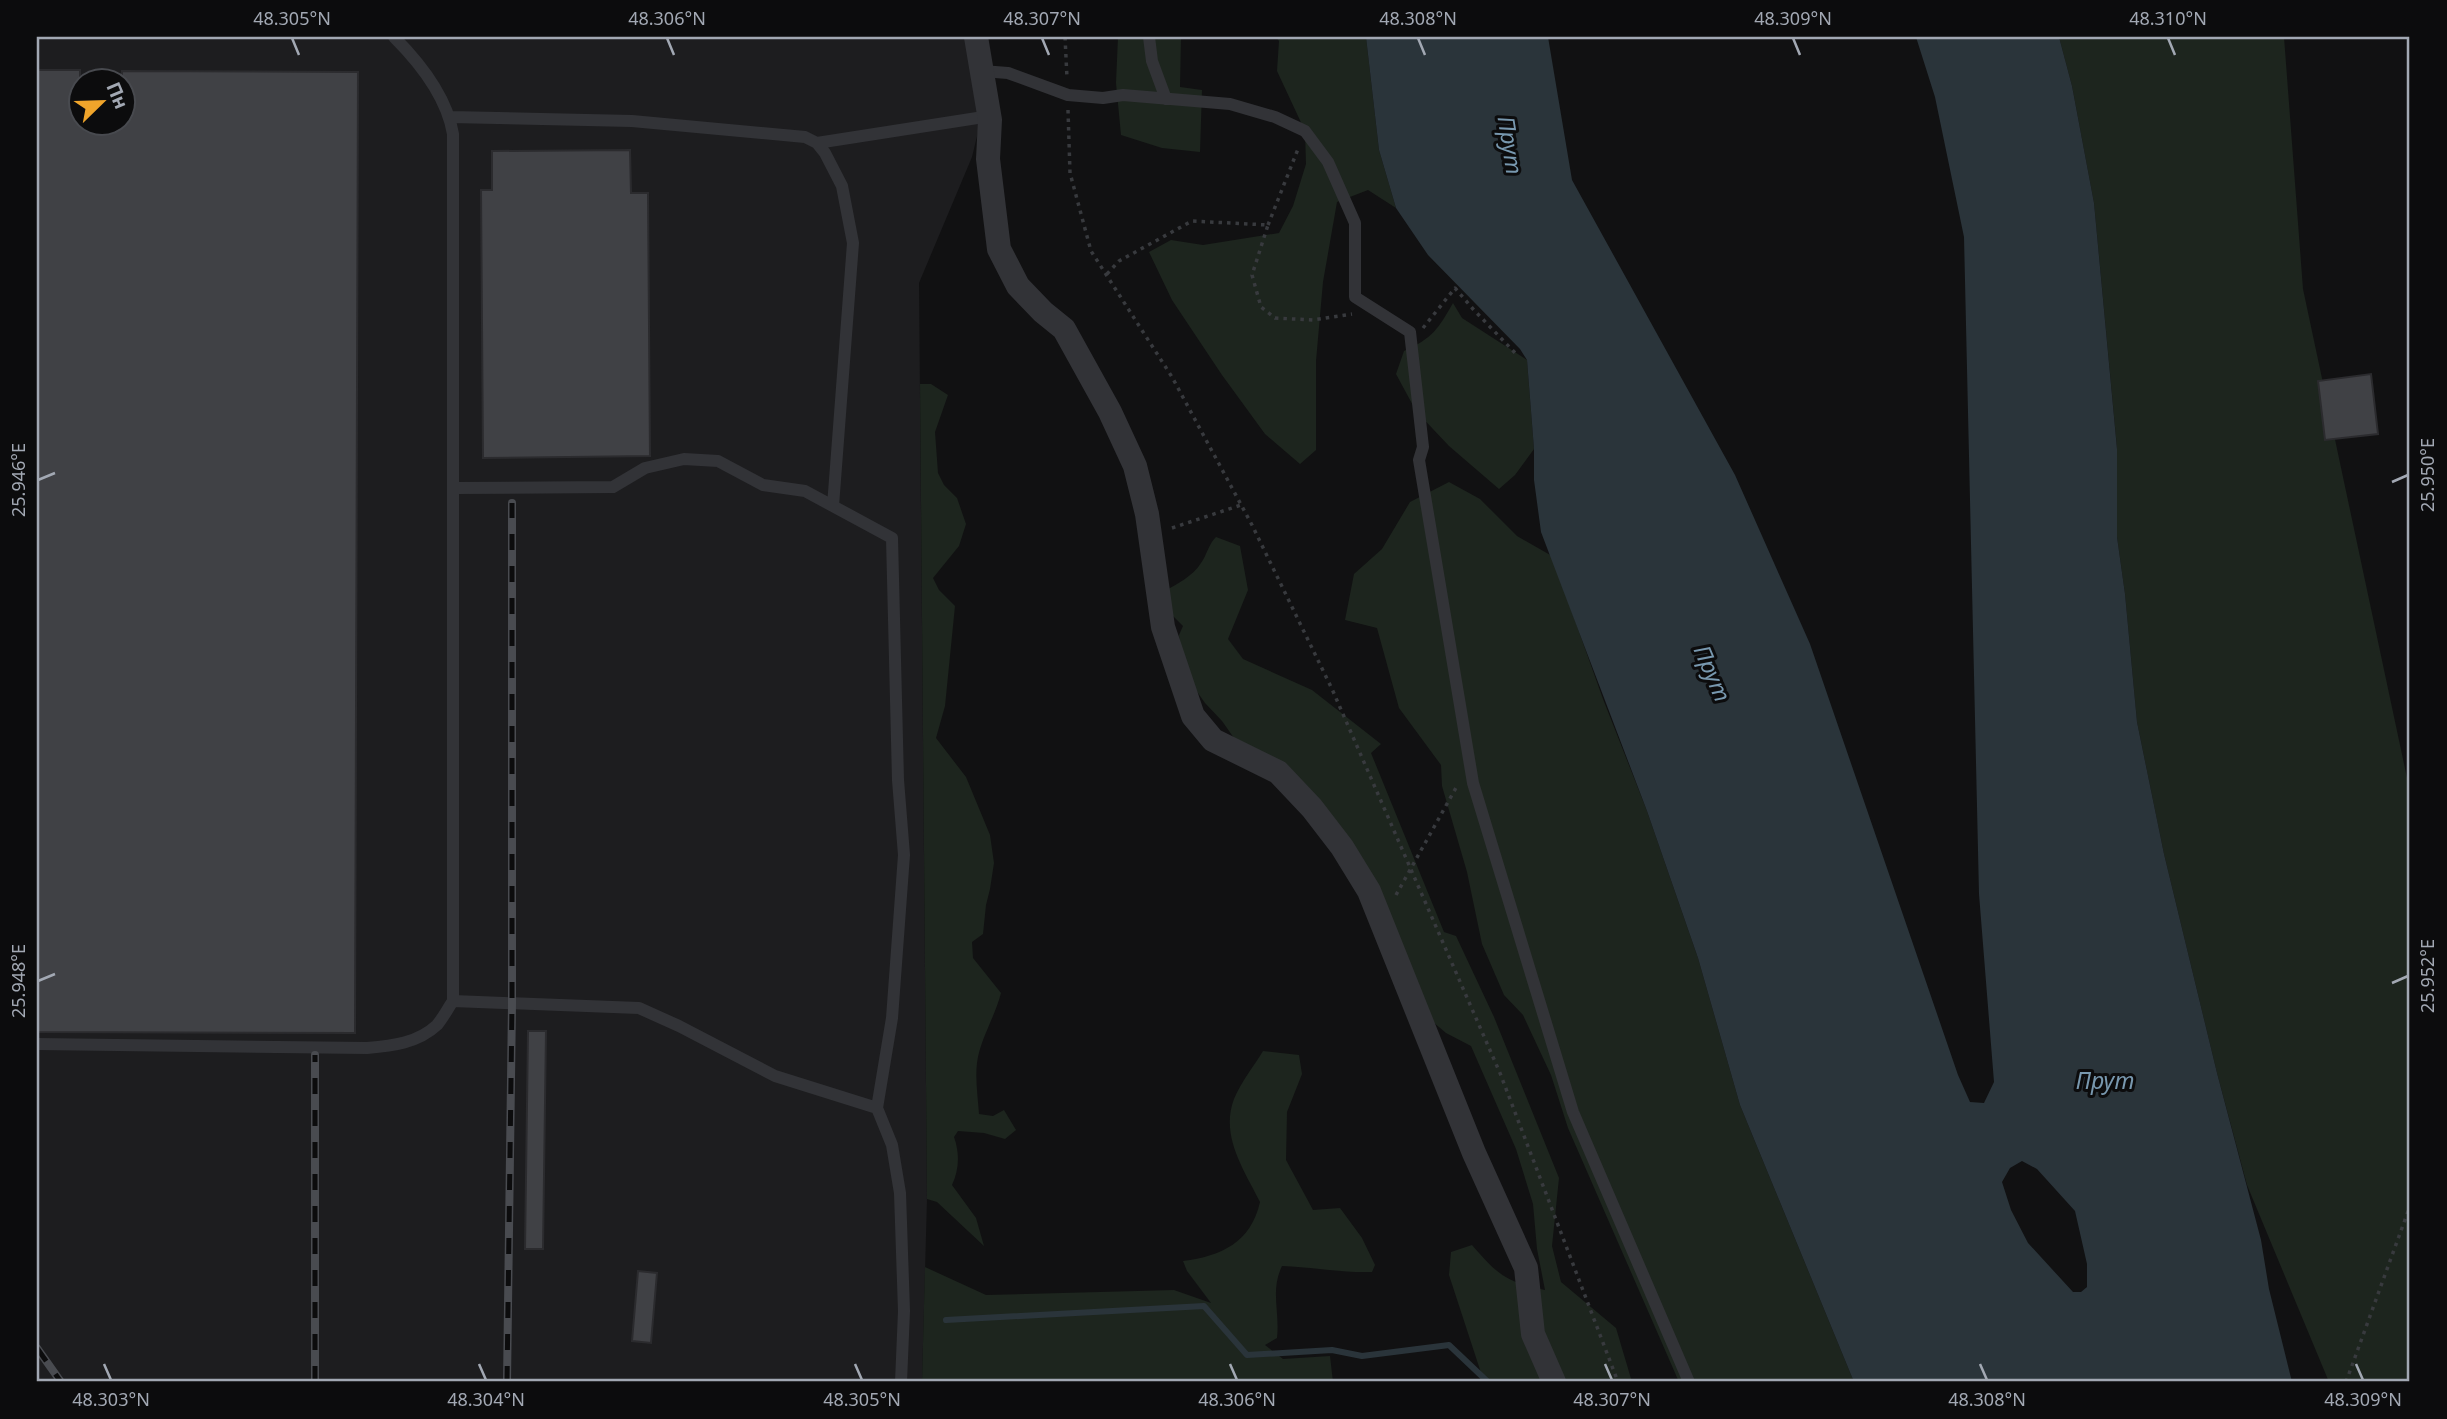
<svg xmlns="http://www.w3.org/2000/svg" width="2447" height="1419" font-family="'Noto Sans',sans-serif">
<rect width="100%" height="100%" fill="#111112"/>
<!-- built -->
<path fill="#1d1d1f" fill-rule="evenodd" d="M37,37H970L980,124L972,157L919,283L927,1199L922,1382H37ZM80,80H122V122H80Z"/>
<!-- green -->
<path fill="#1d251e" d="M1118,37H1181L1180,87L1202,90L1200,152L1162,148L1121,135L1116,83Z
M1276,37H1366L1379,150L1396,208L1368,190L1337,202L1323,282L1316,361V450L1300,464L1265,434L1222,375L1172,300L1149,252L1171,240L1203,245L1279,233L1293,206L1306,164L1305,131L1277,71L1279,41Z
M2059,37H2284L2303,289L2410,792V1382H2329L2247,1185L2217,1073L2164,854L2137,722L2125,594L2117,537V448L2094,203L2072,86Z
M1453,303L1462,318L1527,360L1534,449L1515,475L1499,489L1449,446L1416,411L1396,374L1404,351C1433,338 1438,329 1453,303Z
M920,384H931L948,395L935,432L938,473L944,485L957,498L966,524L959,546L933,578L939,590L955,606L945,706L936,738L966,777L990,835L994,863L990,889L986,905L983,934L972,942L973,958L1001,993C995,1017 980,1039 977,1063C975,1079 978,1098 979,1114L993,1116L1004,1110L1016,1130L1005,1139L984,1133L958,1131L954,1137C960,1154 959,1170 952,1185L976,1218L984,1246L937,1202L927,1199Z
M1449,482L1480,499L1517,536L1552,556L1603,699L1647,811L1698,958L1740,1105L1854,1382H1679L1568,1128L1551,1075L1523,1015L1504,995L1482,944L1467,872L1442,786L1441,765L1399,708L1377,628L1345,620L1354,574L1382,549L1410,502Z
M1216,537L1240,546L1248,590L1228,639L1243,659L1312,690L1381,744L1371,753L1444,932L1456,936L1494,1017L1559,1178L1552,1246L1561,1282L1616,1328L1632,1382H1484L1449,1275L1451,1252L1472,1245C1498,1275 1506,1282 1545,1290L1537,1249L1533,1204L1516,1149L1471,1046L1446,1033L1426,1016L1375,888L1241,748L1222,721L1205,703L1193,686L1181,654L1179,635L1183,626L1164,607L1163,592C1177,584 1193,576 1201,563C1207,555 1208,545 1216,537Z
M1263,1051L1299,1055L1302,1074L1287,1112L1286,1160L1313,1210L1340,1208L1362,1238L1375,1265L1372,1272C1341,1273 1312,1267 1282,1266C1270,1291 1280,1311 1277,1338L1265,1345L1283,1359L1330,1356L1333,1382H922L925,1267L986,1295L1174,1290L1211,1303L1187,1271L1183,1261C1222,1256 1251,1242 1260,1202C1244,1170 1220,1136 1234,1099C1241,1082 1254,1066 1263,1051Z"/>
<!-- water -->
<path fill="#2a343a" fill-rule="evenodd" d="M1366,37H1548L1572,180L1735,475L1810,644L1958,1075L1970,1102L1984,1103L1994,1082L1979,894L1964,237L1935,97L1916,37H2059L2072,86L2094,203L2117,449V537L2125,594L2137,722L2164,854L2217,1073L2261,1240L2269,1289L2292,1382H1854L1740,1105L1698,958L1647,811L1541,532L1534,480V449L1527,360L1520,349L1428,255L1396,208L1379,150ZM2022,1161L2037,1169L2075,1211L2087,1264V1287L2081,1292H2073L2028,1243L2011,1210L2002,1182L2010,1168Z"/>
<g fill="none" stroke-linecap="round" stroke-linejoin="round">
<!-- stream -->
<path stroke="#2a343a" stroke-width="6" d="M946,1320L1204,1306L1247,1355L1332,1350L1362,1356L1449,1345L1488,1382"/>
</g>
<!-- building -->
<path fill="#404145" stroke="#2b2b2e" stroke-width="2" d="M37,70H80V122H122V71L358,72L355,1033L37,1032Z
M630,150L631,193H648L650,456L483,458L481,190H492V151Z
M2371,374L2378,434L2325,440L2318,381Z
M528,1031H546L543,1249H525Z
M638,1271L657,1273L651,1343L632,1341Z"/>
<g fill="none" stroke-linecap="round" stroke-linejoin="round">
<!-- path -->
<path stroke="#383a3e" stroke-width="3.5" stroke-dasharray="3.5 5" stroke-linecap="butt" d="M1065,37L1067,78
M1068,110L1070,173L1091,251L1172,377L1252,525L1332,689L1500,1073L1618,1382
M1268,225L1298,149
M1107,274L1119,261L1192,221L1268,225L1252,275L1261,307L1275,318L1313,320L1352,314
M1423,328L1455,288L1473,309L1518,356
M1172,528L1241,505
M1396,895L1457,786
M2346,1382L2410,1206"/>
<!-- lane -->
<path stroke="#323337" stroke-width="12" d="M1149,37L1152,61L1166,99
M982,71L1008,73L1068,95L1103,98L1123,95L1230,104L1275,117L1305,131L1328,162L1355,223V297L1410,332L1423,447L1419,460L1473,783L1573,1112L1689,1382
M450,117L632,121L805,137L817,143L825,153L842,186L853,243L833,506
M817,143L990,116
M453,488L613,487L645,468L684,459L718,461L763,485L805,491L892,538L898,780L904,855L892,1018L877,1108L892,1145L900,1193L904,1311L901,1382
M453,1001L639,1008L679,1026L775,1076L877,1108
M37,1044L367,1048C392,1046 418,1043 437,1025C443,1018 448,1008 453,1001V134C447,98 420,63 394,37"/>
<!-- street -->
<path stroke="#323337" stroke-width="24" d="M976,37L990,120L988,159L999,249L1018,286L1043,312L1064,329L1110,412L1135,466L1147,514L1163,627L1193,716L1213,740L1278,772L1312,808L1342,847L1369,891L1474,1153L1526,1268L1533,1334L1554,1382"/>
<!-- rail casing -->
<g stroke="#494b50" stroke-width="8">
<path id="rail" d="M37,1348L61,1382
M315,1382V1055
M507,1382L512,1004V503"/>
</g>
<!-- rail -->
<use href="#rail" stroke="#0c0c0d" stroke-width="5" stroke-dasharray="16" stroke-linecap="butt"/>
</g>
<!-- ticks -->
<path fill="none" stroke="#a2a8b3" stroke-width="2.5" d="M292,38L299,55M667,38L674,55M1042,38L1049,55M1418,38L1425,55M1793,38L1800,55M2168,38L2175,55M38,480L55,473M2392,482L2408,475M38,981L55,974M2392,983L2408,976M104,1364L111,1380M479,1364L486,1380M855,1364L862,1380M1230,1364L1237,1380M1605,1364L1612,1380M1980,1364L1987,1380M2356,1364L2363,1380"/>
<g text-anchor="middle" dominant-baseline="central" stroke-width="6" stroke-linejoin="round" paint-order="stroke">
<!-- water labels -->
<g font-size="23" font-style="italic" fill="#7898af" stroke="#0c0c0d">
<text transform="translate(1511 145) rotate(81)">Прут</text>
<text transform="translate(1713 673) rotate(67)">Прут</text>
<text x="2105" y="1080">Прут</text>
</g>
</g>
<!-- border -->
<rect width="2447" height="1419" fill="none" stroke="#0c0c0d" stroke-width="77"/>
<!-- north arrow -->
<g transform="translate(102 102) rotate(67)"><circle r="33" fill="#0c0c0d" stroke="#484a4f" stroke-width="2"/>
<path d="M0-5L12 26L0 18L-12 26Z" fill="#f0a52b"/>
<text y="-10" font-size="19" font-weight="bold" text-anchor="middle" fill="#a2a8b3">Пн</text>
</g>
<rect x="38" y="38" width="2370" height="1342" fill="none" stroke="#a2a8b3" stroke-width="2.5"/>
<g font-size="18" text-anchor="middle" fill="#a2a8b3">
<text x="292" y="25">48.305°N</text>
<text x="667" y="25">48.306°N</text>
<text x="1042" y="25">48.307°N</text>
<text x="1418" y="25">48.308°N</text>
<text x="1793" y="25">48.309°N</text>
<text x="2168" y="25">48.310°N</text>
<text transform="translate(2428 475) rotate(-90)" y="6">25.950°E</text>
<text transform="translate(19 480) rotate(-90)" y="6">25.946°E</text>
<text transform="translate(2428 976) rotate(-90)" y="6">25.952°E</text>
<text transform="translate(19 981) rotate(-90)" y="6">25.948°E</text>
<text x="111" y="1406">48.303°N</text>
<text x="486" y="1406">48.304°N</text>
<text x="862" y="1406">48.305°N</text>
<text x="1237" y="1406">48.306°N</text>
<text x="1612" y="1406">48.307°N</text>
<text x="1987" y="1406">48.308°N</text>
<text x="2363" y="1406">48.309°N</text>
</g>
</svg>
